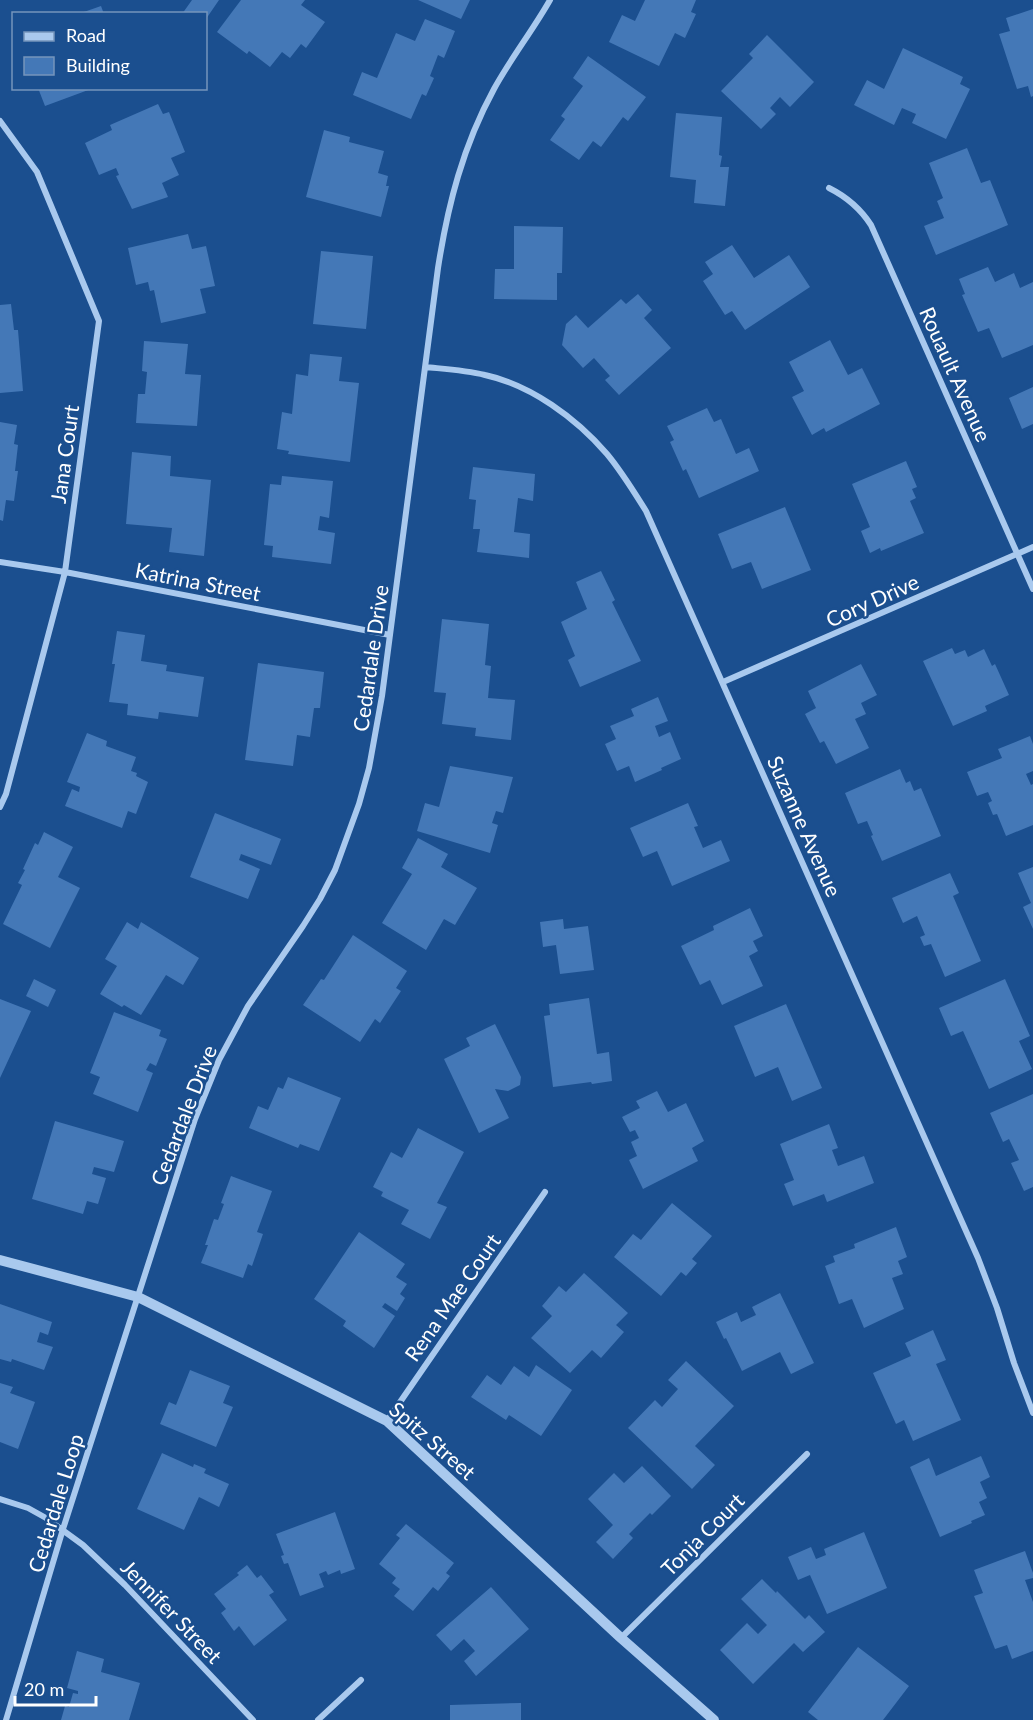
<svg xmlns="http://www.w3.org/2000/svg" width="1033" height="1720" font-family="Lato,sans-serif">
<rect width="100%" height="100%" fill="#1b4f8f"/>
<!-- building -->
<path fill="#4478b7" d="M192,0H219L206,19V14H182Z
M241,0H305L301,5L325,22L306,48L301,44L290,58L282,52L270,67L249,51L247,54L217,32Z
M418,0H470L461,19Z
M645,0H696L691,12L696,14L685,38L675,33L659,66L609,42L622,15L635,21Z
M101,6L104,14H81V13Z
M1033,9V96L1031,97L1028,86L1017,89L999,34L1010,31L1006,18Z
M425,19L455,31L444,58L438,55L430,76L434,78L426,96L422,94L411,119L353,95L362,72L377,78L396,33L415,41Z
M767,35L814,82L790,107L780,97L770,108L776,114L761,129L721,91L753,58L749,54Z
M903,48L963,77L960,84L970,89L946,139L912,123L916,114L902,108L894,125L854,105L867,80L884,89Z
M588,56L646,97L628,121L623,117L601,147L593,141L579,160L550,140L565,119L561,116L583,86L573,78Z
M38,88H91V89L45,106Z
M158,104L163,114L169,112L185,152L171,158L179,175L162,183L168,197L132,209L116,176L119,175L116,168L99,175L85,143L112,130L110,125Z
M676,113L722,117L719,155L722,156L720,167H729L725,206L694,203L696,180L670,177Z
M324,130L350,137L349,142L384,151L378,173L388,176L386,186H389L381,217L306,197Z
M967,148L981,183L990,180L1008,225L936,255L924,226L944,218L937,201L943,198L929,163Z
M514,226L563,227L562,273H557V300L494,299L495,269H514Z
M188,234L192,249L206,246L215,286L200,289L206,313L161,323L154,290L150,291L148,282L136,285L128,248Z
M732,245L754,278L789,255L810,287L745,330L732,311L725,315L703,281L713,274L705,262Z
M321,251L373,256L366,329L313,324Z
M988,267L995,282L1014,273L1020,288L1033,282V345L1002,358L989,328L978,332L962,295L965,294L959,279Z
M638,294L652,310L644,318L671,348L619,395L605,380L610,376L594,358L583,368L562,345L566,324L576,315L588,328L621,299L626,304Z
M11,304L14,330H18L23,391L0,393V305Z
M830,340L848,375L862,368L880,404L826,432L824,428L812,435L792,397L804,391L789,362Z
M144,341L188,344L185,374L201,375L197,426L136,423L138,394H145L147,372L142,371Z
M310,354L342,357L339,381L359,383L350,462L288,454L289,451L277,449L282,412L292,414L296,374L308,376Z
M1033,387V424L1022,429L1009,398Z
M707,408L714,422L721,419L736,454L749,448L759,471L699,498L686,469L683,471L670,442L674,440L667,426Z
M0,422L17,425L14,444L18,445L15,471H18L14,501L6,500L3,521L0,520Z
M132,452L171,456L170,476L211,480L204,556L169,552L172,528L126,524Z
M906,461L917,487L912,489L916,498L910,501L924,533L881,551L880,548L870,553L861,531L870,527L852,484Z
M473,467L535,474L533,501L518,498L514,532L530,534L529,558L477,552L480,529H473L476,500L469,499Z
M282,476L333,481L329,518L320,516L318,530L335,533L331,564L272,557L273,546L264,545L270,484L281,485Z
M785,507L811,570L762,589L751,562L732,569L718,534Z
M601,571L615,600L612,602L641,661L580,687L568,660L575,656L561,622L587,609L576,582Z
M442,619L489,624L485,665L491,666L488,698L515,700L511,740L475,736L476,728L442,724L446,693L434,692Z
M117,631L145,635L141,661L167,665L166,671L204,677L198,717L159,712L158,719L127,715L128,704L109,702L115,664H112Z
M952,648L955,654L965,650L968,657L984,649L992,666L995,664L1009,695L985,706L987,711L953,726L923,661Z
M258,663L324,672L320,708H314L310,737L297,735L293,766L245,760Z
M861,664L877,695L861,703L866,714L855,719L869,748L836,764L824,741L820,743L805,714L816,708L808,691Z
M658,697L668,721L655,726L659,737L670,732L681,759L661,768L662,770L635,782L629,766L617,771L605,744L616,739L610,726L634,716L631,709Z
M87,733L107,741L106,746L136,757L131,771L137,773L136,776L148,782L136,814L128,811L122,828L65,806L72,789L79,792L80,787L67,782Z
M1030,736L1033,744V771L1026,774L1031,785L1033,784V825L1006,836L997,814L993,815L988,803L992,801L988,792L977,796L967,772L1002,758L998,749Z
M450,766L513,777L503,813L496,811L492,823L498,825L490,853L417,831L425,803L439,807Z
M900,769L906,783L910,781L914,791L921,788L941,836L882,861L871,836L873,835L867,821L858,824L845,793Z
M688,803L698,826L694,827L703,848L721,840L730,861L672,886L657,851L643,857L630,828Z
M215,813L281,839L271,865L241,854L239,860L260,869L248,899L190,877Z
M44,832L73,847L58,877L80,888L50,948L3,924L22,885L18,883L25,870L23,869L35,843L38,845Z
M418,838L448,854L441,867L477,888L455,925L444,919L426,950L382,923L412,874L402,868Z
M1033,867V929L1023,907L1031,903L1018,873Z
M950,873L959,893L953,896L981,961L945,977L931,944L924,946L920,937L925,935L917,916L903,923L892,898Z
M750,908L763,936L753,941L758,951L749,956L763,986L722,1005L710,980L700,985L681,946L714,930L713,926Z
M563,919L564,929L588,926L594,970L560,974L556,945L543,947L540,922Z
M127,922L138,929L141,922L199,958L183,985L166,975L141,1015L124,1005L122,1007L100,994L117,966L105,959Z
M353,935L407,971L396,988L401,991L380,1023L375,1019L360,1042L303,1005L321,979L324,980Z
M34,979L56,990L48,1007L26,996Z
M1005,979L1030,1036L1019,1041L1032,1069L989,1089L963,1031L951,1036L939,1008Z
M589,998L597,1054L609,1052L612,1081L592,1084L591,1082L553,1087L544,1016L550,1015L549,1004Z
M0,999L31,1011L0,1078Z
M786,1004L822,1088L792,1101L778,1067L755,1077L734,1026Z
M114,1012L161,1030L159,1036L167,1039L156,1066L150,1063L146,1070L153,1073L138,1112L93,1094L100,1077L90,1073Z
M495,1024L521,1077L520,1085L508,1091L495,1089L509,1118L479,1133L444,1059L470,1046L466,1038Z
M288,1077L341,1098L319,1151L300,1144L298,1148L249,1128L258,1106L268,1110L278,1087L283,1089Z
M657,1091L668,1112L686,1103L704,1141L692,1148L698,1161L643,1189L629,1160L637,1156L631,1142L639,1138L635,1130L630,1132L622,1117L640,1108L636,1101Z
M1033,1094V1187L1024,1191L1011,1163L1019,1160L1009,1139L1003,1142L990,1113Z
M55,1121L124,1141L114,1172L94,1167L92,1174L106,1178L98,1204L87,1201L83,1214L32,1199Z
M829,1124L838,1148L832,1150L838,1166L864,1156L874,1183L827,1202L824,1194L793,1206L784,1184L794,1180L780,1144Z
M418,1128L464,1152L437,1203L447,1207L430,1239L401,1224L409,1210L381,1196L383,1192L373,1187L391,1152L402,1158Z
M231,1176L272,1191L257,1232L263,1234L252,1266L248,1264L243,1278L201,1263L208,1245H205L214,1219L218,1220L224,1204L221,1203Z
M672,1203L712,1236L692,1259L697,1263L686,1276L681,1272L661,1296L614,1257L633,1234L641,1240Z
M896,1227L907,1257L898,1261L903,1274L892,1278L904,1309L864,1328L852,1299L839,1304L825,1266L835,1262L833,1256L855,1248L854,1244Z
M359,1232L405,1264L396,1277L407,1284L400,1294L405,1298L397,1311L385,1303L382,1307L395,1316L374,1348L343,1326L346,1321L314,1299Z
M584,1273L628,1313L616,1325L624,1332L601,1358L592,1350L570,1373L531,1338L552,1316L542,1306L559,1286L566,1292Z
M780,1293L814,1363L791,1374L780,1352L742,1371L726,1338L724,1339L716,1322L737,1312L741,1322L756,1315L752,1307Z
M0,1304L52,1322L48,1335L40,1332L37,1342L53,1347L44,1370L12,1359L11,1362L0,1359Z
M933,1330L946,1360L936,1364L961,1420L913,1441L904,1420L896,1424L873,1373L911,1356L905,1343Z
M686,1361L734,1406L695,1446L715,1465L692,1489L628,1428L655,1400L662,1407L678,1389L668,1380Z
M536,1365L572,1390L541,1436L509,1415L506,1420L471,1397L487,1375L501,1385L514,1366L529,1377Z
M190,1370L230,1386L223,1403L233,1407L216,1447L160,1424L169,1402L176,1405Z
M0,1383L13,1387L10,1393L35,1402L18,1449L0,1442Z
M162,1453L193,1467L194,1464L206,1469L204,1473L229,1484L219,1507L199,1497L184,1530L137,1509Z
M981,1456L990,1477L980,1482L987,1498L979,1502L985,1515L971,1521L972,1523L940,1537L910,1467L929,1458L936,1476Z
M642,1466L671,1496L652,1515L650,1513L629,1534L633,1538L613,1559L596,1542L613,1525L588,1499L614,1473L624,1483Z
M335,1512L355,1569L341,1574L340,1570L328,1575L326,1571L319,1574L324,1587L300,1596L288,1563L284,1564L281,1556L284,1555L276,1534Z
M406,1524L454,1563L446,1573L450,1576L438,1591L433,1587L413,1611L394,1596L400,1589L392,1583L396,1578L379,1564L400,1538L396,1535Z
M864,1532L887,1588L827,1614L810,1575L798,1580L788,1557L811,1547L816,1559L826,1555L824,1549Z
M1025,1551L1033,1573V1578L1025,1580L1033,1602V1651L1012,1659L1007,1645L995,1649L974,1596L983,1593L974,1570Z
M247,1565L257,1578L261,1575L274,1592L269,1595L287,1620L254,1646L239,1626L234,1631L221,1613L226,1609L214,1594L239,1575L237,1573Z
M762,1579L776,1593L777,1591L805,1619L809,1615L825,1632L803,1652L794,1643L753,1684L720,1650L747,1623L758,1634L767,1625L741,1599Z
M491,1587L529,1629L476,1676L464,1661L475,1651L464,1639L451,1651L436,1635Z
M858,1647L909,1686L883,1720H818L808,1712Z
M77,1651L104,1659L101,1672L140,1683L129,1720H61L65,1706L69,1707L73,1693L78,1694V1691L67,1688Z
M521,1703V1720H450V1705Z"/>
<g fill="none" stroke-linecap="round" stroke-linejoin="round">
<!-- minor -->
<path stroke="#a9c9ee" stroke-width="6" d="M0,121L37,172L99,321L65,572L6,794L0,807
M829,188C847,197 860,208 871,225L1033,589
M425,367C445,369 465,370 485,375C531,385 576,418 607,454C622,472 634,492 646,511L978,1258L997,1308L1014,1363L1033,1413
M0,562L65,572L390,635
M723,682L1033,547
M387,1421L545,1192
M0,1499L28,1508L46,1518L83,1545L125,1585L253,1720
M621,1638L807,1454
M6,1720L63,1529L195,1119L219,1060L248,1006L303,926L320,899L335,870L359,804L369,768L382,696L438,268C448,204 463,146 494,89C511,58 533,30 550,0
M318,1720L361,1680"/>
<!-- tertiary -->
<path stroke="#a9c9ee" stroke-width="10" d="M0,1260L138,1297L387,1421L621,1638L714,1720"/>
</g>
<g text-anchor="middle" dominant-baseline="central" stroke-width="5" stroke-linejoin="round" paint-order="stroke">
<!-- street labels -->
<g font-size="21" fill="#fff" stroke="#1b4f8f">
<text transform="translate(956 374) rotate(66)">Rouault Avenue</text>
<text transform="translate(64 454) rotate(-82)">Jana Court</text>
<text transform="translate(198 581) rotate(11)">Katrina Street</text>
<text transform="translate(872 600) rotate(-24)">Cory Drive</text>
<text transform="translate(370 658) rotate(-82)">Cedardale Drive</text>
<text transform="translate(805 826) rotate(66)">Suzanne Avenue</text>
<text transform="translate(183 1115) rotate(-69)">Cedardale Drive</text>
<text transform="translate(452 1297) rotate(-55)">Rena Mae Court</text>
<text transform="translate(433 1440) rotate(41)">Spitz Street</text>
<text transform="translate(55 1503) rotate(-73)">Cedardale Loop</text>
<text transform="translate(702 1534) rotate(-45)">Tonja Court</text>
<text transform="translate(172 1611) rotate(46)">Jennifer Street</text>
</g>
</g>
<!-- legend -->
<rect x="12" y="12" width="195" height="78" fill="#1b4f8f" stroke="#7695bc" stroke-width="1.5"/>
<rect x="24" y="32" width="30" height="9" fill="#a9c9ee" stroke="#7695bc" stroke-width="1.5"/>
<text x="66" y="42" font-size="18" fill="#ffffff">Road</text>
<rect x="24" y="57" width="30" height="18" fill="#4478b7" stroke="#7695bc" stroke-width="1.5"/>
<text x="66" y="72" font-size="18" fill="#ffffff">Building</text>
<!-- scale -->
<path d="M15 1696v9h81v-9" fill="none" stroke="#ffffff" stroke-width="3"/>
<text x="24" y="1696" font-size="18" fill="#ffffff" stroke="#1b4f8f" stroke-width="4.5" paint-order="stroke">20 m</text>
</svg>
